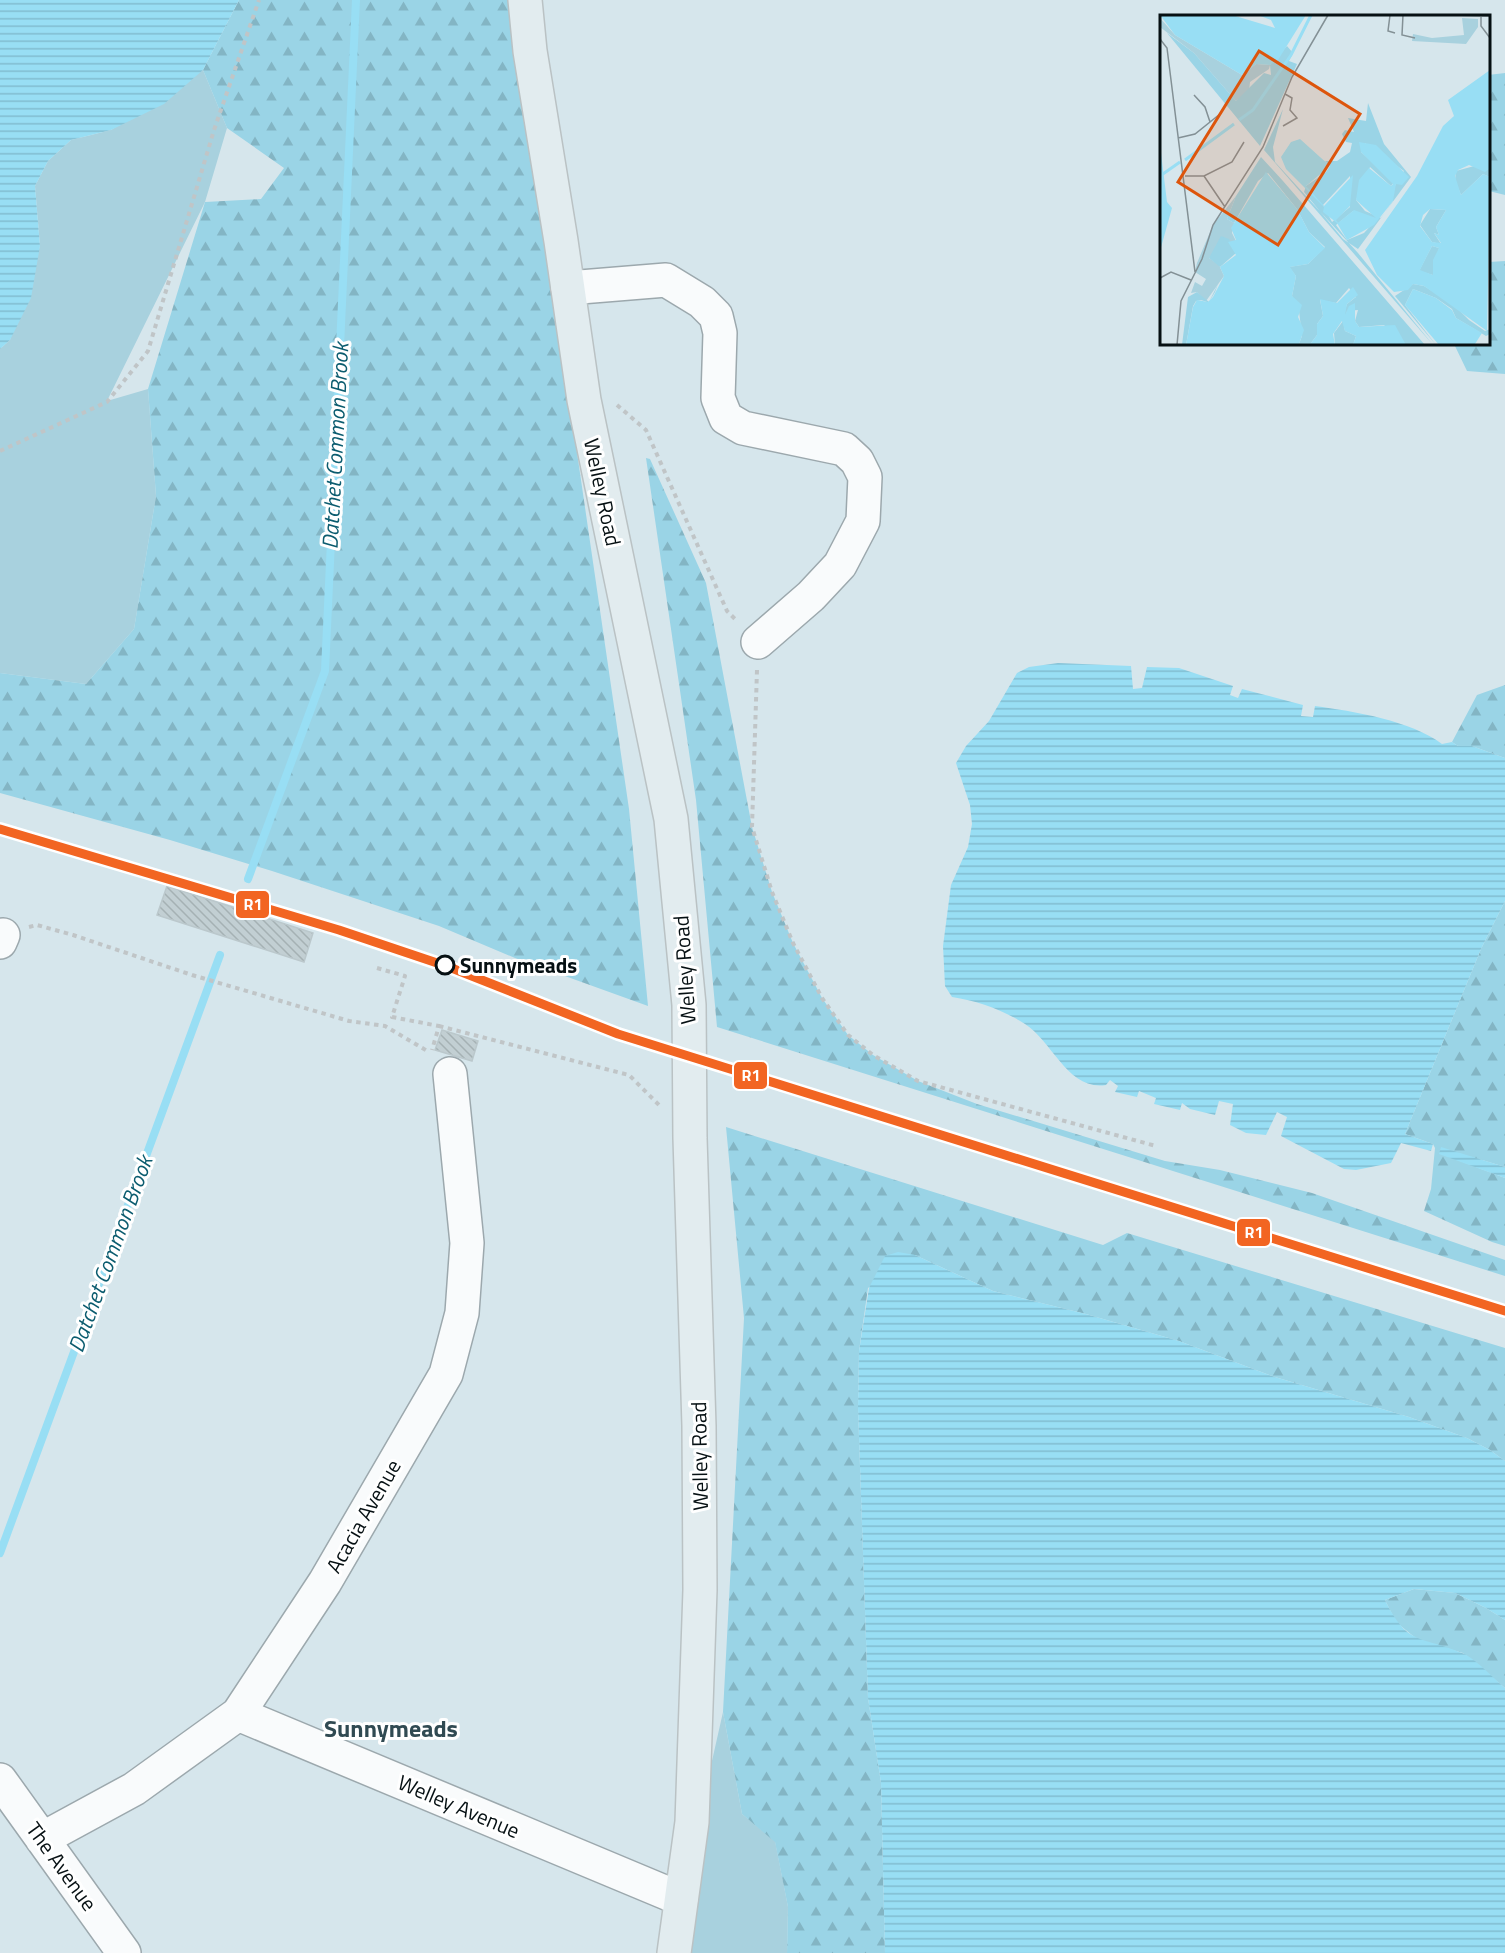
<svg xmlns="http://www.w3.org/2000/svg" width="1505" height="1953" font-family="'Titillium Web',sans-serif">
<defs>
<pattern id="forest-firs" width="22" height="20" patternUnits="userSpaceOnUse" patternTransform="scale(1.5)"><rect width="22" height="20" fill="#9ad4e6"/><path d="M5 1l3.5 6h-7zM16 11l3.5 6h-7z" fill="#83b5c4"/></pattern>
<pattern id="water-rules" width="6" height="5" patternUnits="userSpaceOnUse" patternTransform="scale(1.5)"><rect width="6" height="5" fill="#98def4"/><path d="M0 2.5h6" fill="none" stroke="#82bdd0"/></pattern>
<pattern id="building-back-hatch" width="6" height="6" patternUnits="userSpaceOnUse" patternTransform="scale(1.5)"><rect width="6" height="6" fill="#c2cfd3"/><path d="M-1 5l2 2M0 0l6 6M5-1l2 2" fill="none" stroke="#a5b1b4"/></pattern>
</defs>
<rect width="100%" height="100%" fill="#d6e6ec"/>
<!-- green -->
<path fill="#a8d1de" d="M203,70L227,128L205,202L107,401L148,389L156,496L134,629L86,684L0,673V349L10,340L40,246L35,186L48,161L71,140L111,130Z
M723,1712L742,1814L775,1841L788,1907L787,1953H674L681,1899Z"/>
<!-- forest -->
<path fill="url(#forest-firs)" d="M239,0H511L629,809L648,1006L515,958L439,926L272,871L170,840L0,793V673L86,684L134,629L156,496L148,389L205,202L261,199L284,168L227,128L203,70Z
M1505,73V195L1489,191L1488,75Z
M1505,261V374L1467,371L1454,344H1488L1489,262Z
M646,458L650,459L706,583L752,827L772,892L793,943L822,998L848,1035L873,1055L918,1081L977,1104L1165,1161L1220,1170L1312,1193L1505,1260V1276L717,1027L696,800Z
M1505,685V758L1472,746H1458L1452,742L1477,695Z
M1505,901V1167L1479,1159L1439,1153L1505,1178V1246L1492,1242L1424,1211L1431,1189L1435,1148L1433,1144L1405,1134L1481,949Z
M726,1127L1103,1245L1127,1233L1505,1348V1461L1490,1450L1467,1438L1409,1417L1275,1377L1179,1341L1086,1314L993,1291L915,1255L868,1288L859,1351L858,1408L868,1698L881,1783L885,1953H787L788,1907L775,1842L742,1814L723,1712L744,1318Z
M1414,1589L1455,1593L1486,1608L1505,1620V1688L1463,1653L1418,1640L1396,1622L1385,1600Z"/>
<!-- water -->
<path fill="url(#water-rules)" d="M0,0H239L203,70L164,104L111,130L71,140L48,161L35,186L40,246L31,298L10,340L0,349Z
M1058,663L1131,666L1133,689L1142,688L1147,667L1179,668L1233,686L1230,695L1238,698L1242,689L1303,705L1301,716L1313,717L1315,706C1353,711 1412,721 1442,744L1452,742L1458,746H1472L1505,758V901L1481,949L1405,1134L1433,1144L1431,1151L1401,1143L1391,1163L1356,1170L1344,1169L1281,1136L1287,1117L1277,1112L1266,1135L1246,1133L1230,1125L1233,1104L1219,1101L1215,1115L1190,1109L1182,1103L1180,1110L1154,1104L1156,1098L1139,1091L1137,1097L1115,1092L1118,1086L1110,1080L1106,1085C1068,1091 1053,1042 1025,1024C1003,1010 978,1001 952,997L945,986L943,946L951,885L968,847L972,824L970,805L956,763L966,746L989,721L1017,673L1029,667Z
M1441,1147L1505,1167V1178L1439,1154Z
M898,1252L915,1255L993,1291L1086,1314L1179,1341L1275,1377L1409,1417L1467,1438L1490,1450L1505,1461V1620L1486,1608L1455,1593L1414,1589L1385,1600C1408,1647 1420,1635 1462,1653C1475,1658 1493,1678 1505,1688V1953H885L881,1783L868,1698L858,1408L859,1351L869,1288L885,1256Z"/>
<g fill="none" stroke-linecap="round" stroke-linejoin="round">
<!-- stream -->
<path stroke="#98def4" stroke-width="8" d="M248,879L325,671L356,0
M0,1553L220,955"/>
</g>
<!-- building -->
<path fill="url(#building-back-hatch)" stroke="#bbc8cc" stroke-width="1.5" d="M167,886L313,933L304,962L157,915Z
M442,1030L478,1041L472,1061L435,1050Z"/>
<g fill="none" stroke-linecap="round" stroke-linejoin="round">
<!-- minor casing -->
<g stroke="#9ca8ad" stroke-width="36">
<path id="minor" d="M568,288L666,280L702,302L716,316L720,333L718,398L726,418L743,428L844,449L857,461L865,477L863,521L840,565L811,596L758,642
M0,942L3,935
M238,1714L681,1899
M0,1780L124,1953
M42,1839L134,1789L238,1714L325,1582L446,1374L462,1313L467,1243L450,1074"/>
</g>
<!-- major casing -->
<g stroke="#bac2c4" stroke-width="36">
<path id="major" d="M525,0L530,51L561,241L584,400L671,819L689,1005L690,1138L699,1426L700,1590L692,1822L674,1953"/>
</g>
<!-- path -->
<path stroke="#c0c5c7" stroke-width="4" stroke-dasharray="4.5 4.5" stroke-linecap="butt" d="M617,405L646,430L727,611L737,621
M0,451L107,402L148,351L214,130L259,0
M757,670L752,827L772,892L793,943L822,998L848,1035L873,1055L918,1081L1156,1146
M29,927L37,925L73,935L192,975L349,1021L385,1026L429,1052
M377,968L405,976L392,1017L439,1026L432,1050
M439,1026L629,1075L659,1105"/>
<!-- minor -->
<use href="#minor" stroke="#f9fbfc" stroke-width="33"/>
<!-- major -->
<use href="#major" stroke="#e2ecef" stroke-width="33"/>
<!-- rail-1 casing -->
<g stroke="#fff" stroke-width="14">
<path id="rail-1" d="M0,829L339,930L449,967L618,1034L1505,1311"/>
</g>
<!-- rail-1 -->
<use href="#rail-1" stroke="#f26522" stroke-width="9"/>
</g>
<!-- markers -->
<circle fill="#fff" stroke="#061013" stroke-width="3" cx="445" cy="965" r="9"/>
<g text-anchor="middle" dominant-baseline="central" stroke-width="6" stroke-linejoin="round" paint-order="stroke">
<!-- street labels -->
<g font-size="21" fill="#061013" stroke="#fff">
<text transform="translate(603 492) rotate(78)">Welley Road</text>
<text transform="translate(684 970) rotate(-94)">Welley Road</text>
<text transform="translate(699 1456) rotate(-91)">Welley Road</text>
<text transform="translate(363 1516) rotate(-60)">Acacia Avenue</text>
<text transform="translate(459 1806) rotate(23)">Welley Avenue</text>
<text transform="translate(62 1866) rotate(54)">The Avenue</text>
</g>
<!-- stop labels -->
<g font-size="21" font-weight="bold" fill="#061013" stroke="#fff" text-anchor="start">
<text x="460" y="965">Sunnymeads</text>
</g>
<!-- water labels -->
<g font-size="22" font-style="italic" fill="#0b5c6f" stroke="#fff">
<text transform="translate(335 446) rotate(-87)">Datchet Common Brook</text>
<text transform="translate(110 1254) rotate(-70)">Datchet Common Brook</text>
</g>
<!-- quarter labels -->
<g font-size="24" font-weight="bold" fill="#304a52" stroke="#fff">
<text x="391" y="1728">Sunnymeads</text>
</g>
</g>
<!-- overview -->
<g transform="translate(1160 15)">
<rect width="330" height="330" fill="#d6e6ec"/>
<path d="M0,3L15,20L82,60L96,49L110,50L109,54L90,67L89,76L76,86L34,38L0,12ZM302,3L318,4V12L306,29L252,26L253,19L272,23L304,20ZM76,181L67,204L74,208L72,218L76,226L49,243L59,250L64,261L46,286L37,277L31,278L35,267L42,271L46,264L35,257L37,248L53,210Z" fill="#a8d1de"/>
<path d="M7,18L34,38L76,86L104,58L111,60L110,50L127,31L133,38L129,46L137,49L100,131ZM208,88L224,129L251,162L198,234L183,224L144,177L146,171L166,157L170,151L165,146H177L190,137L192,128L186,127L182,119L185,115L194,117L188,103L206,106ZM205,128L244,156L233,174V186L221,203L205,196L196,185L210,152L231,171L234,167L201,137ZM190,161V192L172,207L163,190ZM193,196L215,206L204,218L187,225L176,210ZM123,94L113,132L115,147L198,238L273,330L104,135ZM101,142L123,166L265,330H246L224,310L199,312L195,306L198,295L187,296L186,301L184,298L187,289L196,282L189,273L176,288L160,285L163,301L157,309V320L151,328L139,329L142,321L139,296L132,281L136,261L129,252L148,249L165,232L149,217L137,194L108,158L98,166L74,208L67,204L76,181ZM318,150L325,156L330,153V162L323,159L301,180L295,165L296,156ZM270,194L286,195L276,212L279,220L274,218L281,229L272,227L260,210ZM61,221L69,224L76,238L60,252L49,243ZM272,231L279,233L273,260L259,256ZM58,269L55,277L49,287H47L41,285L36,286L33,291L26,330H22L28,282L37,277L49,287ZM253,269L264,271L293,289L309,305L325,316L330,314V319L326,321L296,303L292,294L276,283L253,274L245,290L276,330L235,281ZM183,306L185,316L196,321L193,330H175L174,318Z" fill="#9ad4e6" fill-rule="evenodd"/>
<path d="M0,0H72L115,13L111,5L98,0H146L118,45L110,50L96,49L82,60L15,20ZM330,55V153L325,157L309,150L298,155L295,161L301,180L323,159L330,162L327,316L264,271L253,269L248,275L234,277L217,260L205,235L257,161L283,111L294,101L288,85ZM270,194L286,195L276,212L279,220L274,218L281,228L272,227L260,211L263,200ZM272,231L279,233L273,245V260L260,255ZM140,124L170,151L146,171L164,191L193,160L190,191L176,205L178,208L194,195L216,203L196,185L199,165L209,153L231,171L233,169L201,137L199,127L216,130L249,162L242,170L236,169L233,186L214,210L187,225L177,208L163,197L164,192L126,154L121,142L131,127ZM0,130L7,187L12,193L0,236ZM106,157L137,194L149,217L165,233L148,249L130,252L136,261L132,281L142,290L138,302L144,315L139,329L151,328L157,320V309L163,301L160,284L177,288L193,272L198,280L187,289L185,300L189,291L195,288V306L199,312L235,310L246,330H193L196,321L185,316L182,306L173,319L175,330H26L33,292L37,285L48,287L53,282L64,261L60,252L76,240L68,227L76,225L71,213ZM253,274L276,283L292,295L296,303L322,318L315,329L279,330L245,290Z" fill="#98def4" fill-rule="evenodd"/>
<path fill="none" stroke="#98def4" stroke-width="3" d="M79,105L93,95L131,40L151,0M25,145L74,109M0,161L20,147"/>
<path fill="none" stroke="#839095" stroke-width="1.5" d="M230,0L228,16L235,18M243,0L242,20L255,23M293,0L330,1M321,2V11L330,23M0,24L7,33L35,257M34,80L45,92L50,107M123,111L137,103L130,95L132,83L125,79M18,123L35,119L60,99M25,161H44L72,147L84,127M44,161L65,192M0,263L11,257L31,265M17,330L21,286L42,244L53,210L103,132L132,62L168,0"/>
<path fill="#dd550c" fill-opacity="0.15" stroke="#dd550c" stroke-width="3" d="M99,36L200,99L118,230L18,167Z"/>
<rect width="330" height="330" fill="none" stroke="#061013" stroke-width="3"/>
</g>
<g stroke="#fff" stroke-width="2">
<rect x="235" y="890" width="35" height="29" rx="6" fill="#f26522"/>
<rect x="733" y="1061" width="35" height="29" rx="6" fill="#f26522"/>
<rect x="1236" y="1218" width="35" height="29" rx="6" fill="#f26522"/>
</g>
<g font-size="16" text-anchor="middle" font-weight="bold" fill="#fff">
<text x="253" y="910">R1</text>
<text x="751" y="1081">R1</text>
<text x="1254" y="1238">R1</text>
</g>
</svg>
